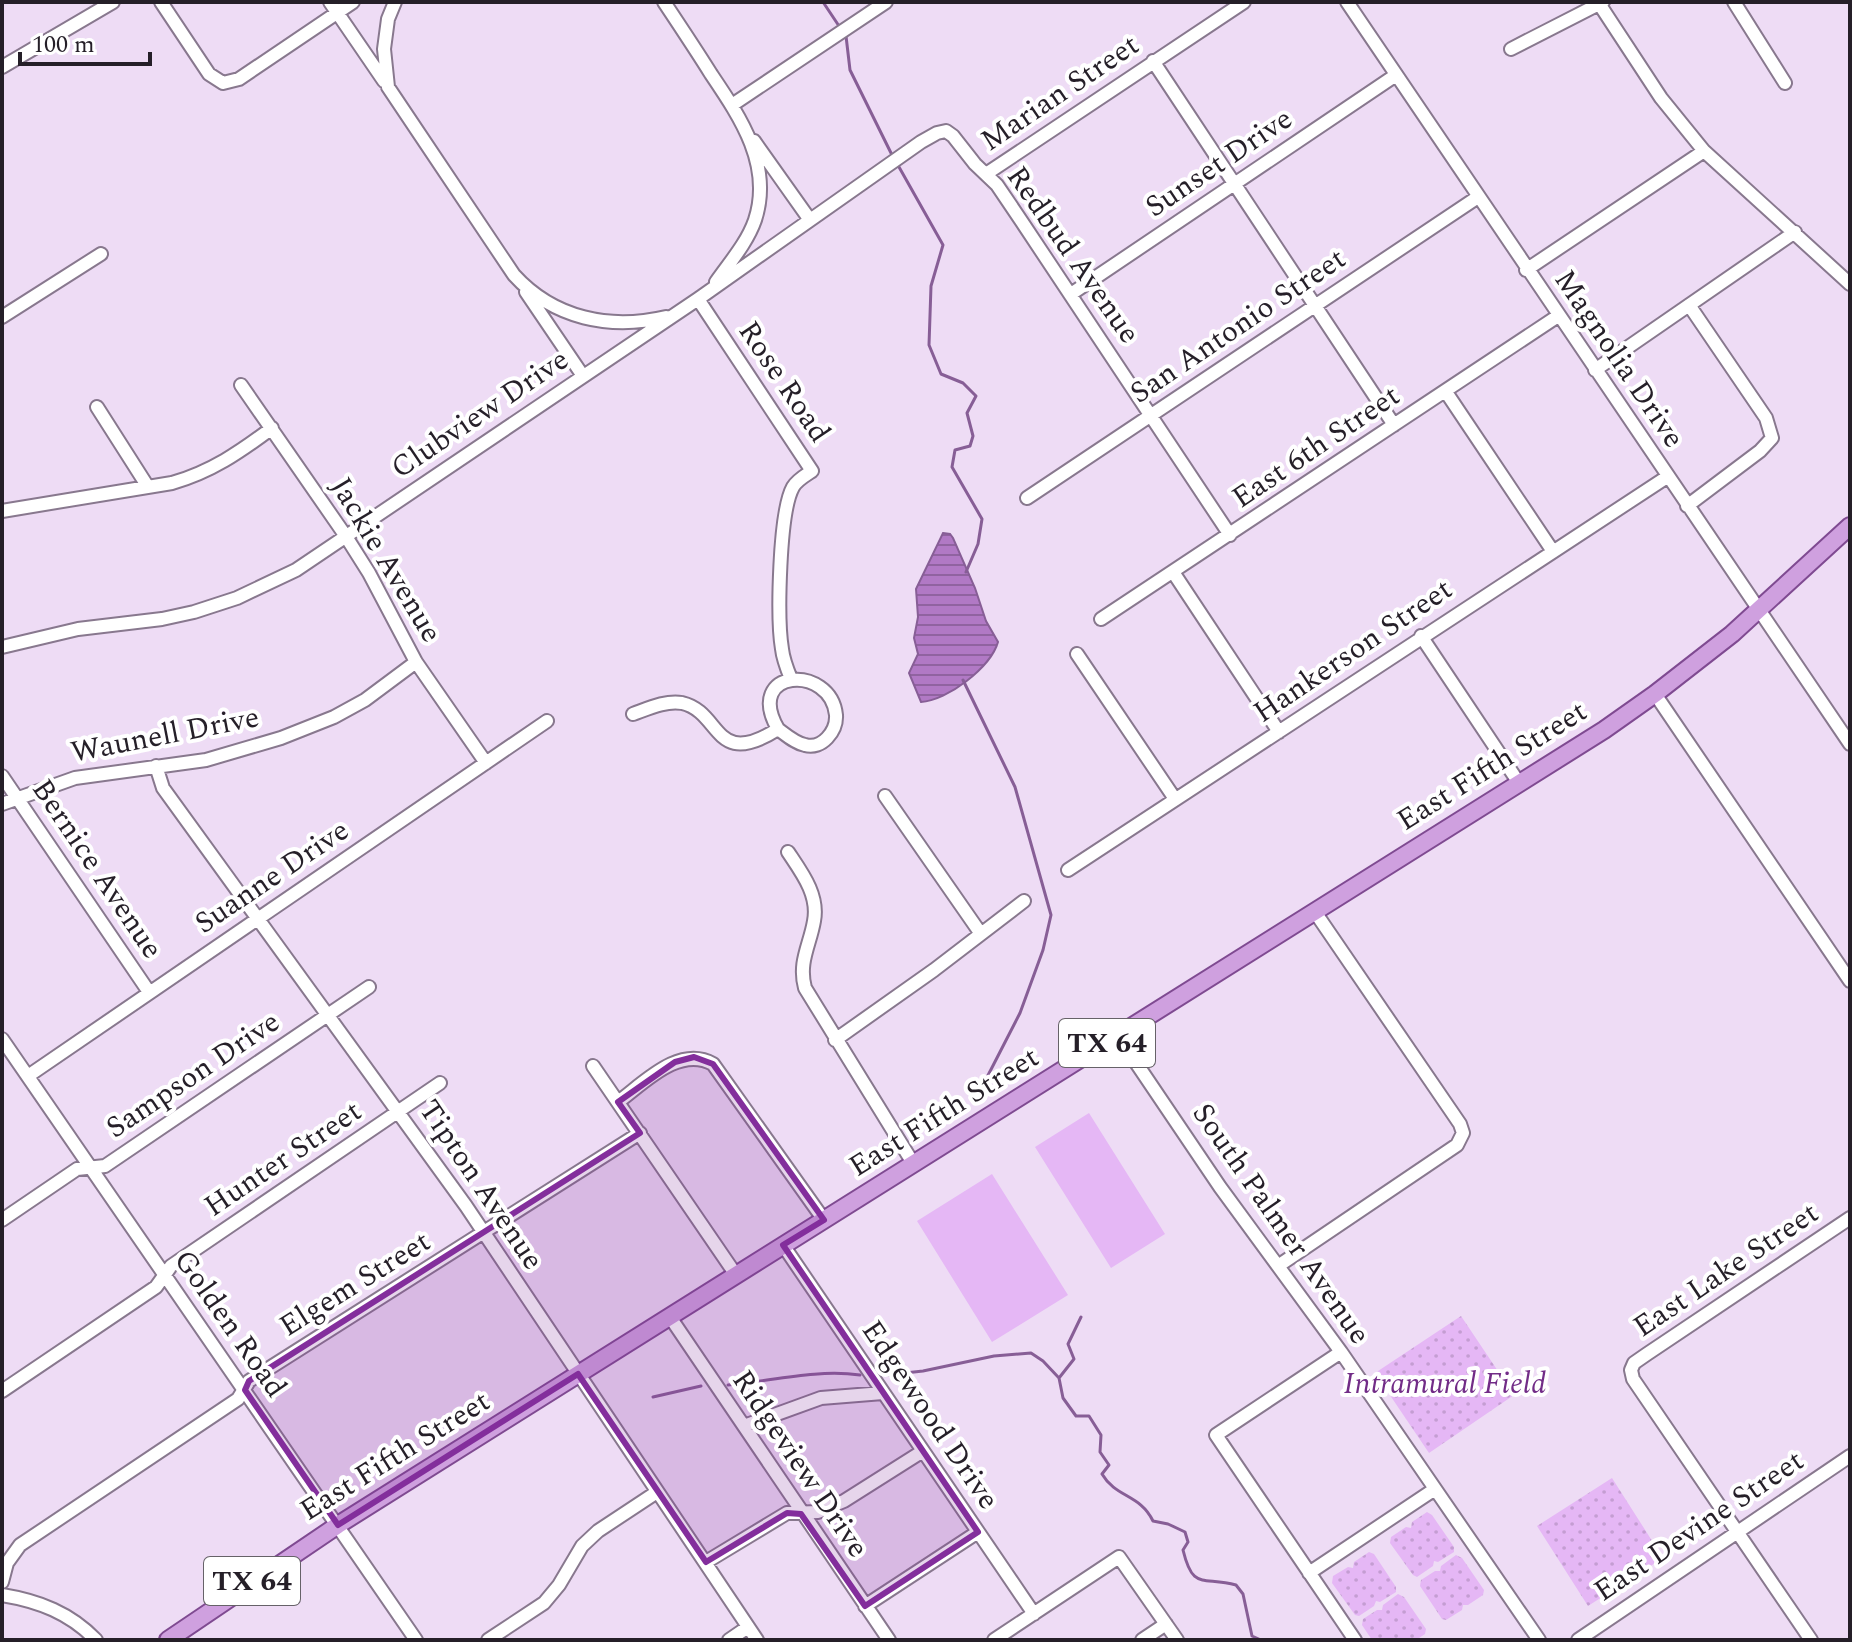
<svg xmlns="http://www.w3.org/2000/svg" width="1852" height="1642" font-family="Spectral,serif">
<defs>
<pattern id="park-dots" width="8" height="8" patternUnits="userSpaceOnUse" patternTransform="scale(2)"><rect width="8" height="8" fill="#e5b7f5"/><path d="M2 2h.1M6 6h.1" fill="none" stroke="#c49dd2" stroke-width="1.8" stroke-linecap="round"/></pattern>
<pattern id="water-rules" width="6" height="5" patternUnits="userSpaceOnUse" patternTransform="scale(2)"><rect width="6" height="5" fill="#b179c5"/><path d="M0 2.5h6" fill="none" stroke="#9063a0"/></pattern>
</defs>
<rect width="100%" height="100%" fill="#eedcf5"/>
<!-- park -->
<path fill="url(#park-dots)" d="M1461,1316L1514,1395L1429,1453L1375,1373Z
M1612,1478L1663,1558L1588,1606L1537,1526Z
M1427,1512L1432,1515L1454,1547V1552L1438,1562L1434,1561L1433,1566L1417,1577L1413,1575L1390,1543L1391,1537L1406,1527L1411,1528L1412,1522Z
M1369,1552L1374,1554L1396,1587V1592L1380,1602L1376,1601L1374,1606L1359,1616L1355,1615L1332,1583L1333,1576L1348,1567L1353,1568L1354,1562Z
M1456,1555L1462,1558L1484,1590L1483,1595L1468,1605H1463L1462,1610L1446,1620L1442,1619L1420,1586L1421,1580L1435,1571H1440L1441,1566Z
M1398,1594L1404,1597L1426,1629L1425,1634L1416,1640H1372L1362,1625L1363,1619L1377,1610H1382L1383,1605Z"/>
<!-- pitch -->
<path fill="#e5b7f5" d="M1089,1113L1165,1234L1111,1268L1035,1147Z
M992,1174L1068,1295L992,1342L917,1221Z"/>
<!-- water -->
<path fill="url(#water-rules)" stroke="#875e96" stroke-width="2" d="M943,533L950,534L953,538L975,588L986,621L998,642C991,667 947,701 921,702L909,673L918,654L914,638L918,617L916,589Z"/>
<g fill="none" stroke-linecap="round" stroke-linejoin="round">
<!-- stream -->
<path stroke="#875e96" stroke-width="3" d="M823,2L839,26
M846,36L850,70L891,153
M899,167L943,245L931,286L929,345L941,374L963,383L976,396L967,413L973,436L970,446L955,450L952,467L982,519L978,544L966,572
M963,680L1015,787L1051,915L1043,950L1020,1013L982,1087L986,1095
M887,1375L923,1371L994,1356L1031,1353L1043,1361L1059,1378L1063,1398L1076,1416H1089L1101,1435L1100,1452L1109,1465L1102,1474C1116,1498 1140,1494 1153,1521L1168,1524L1185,1532L1188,1542L1183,1550C1193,1591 1202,1576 1236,1585L1243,1594L1252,1636L1261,1640
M1059,1378L1074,1359L1068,1344L1081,1317
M728,1385C772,1381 816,1369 860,1375
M653,1397L701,1386"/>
<!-- minor casing -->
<g stroke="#88788e" stroke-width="16">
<path id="minor" d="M161,2L209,74L223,83L239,79L353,2
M330,2L384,81
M395,2L388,19L384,49L388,87L514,275C554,319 610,330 666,317
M664,2C680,26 696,50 711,74C740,117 773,165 755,220C747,243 730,262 716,282
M1347,2L1850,744
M1598,2L1661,98L1704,151L1850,284
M1734,2L1785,83
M1511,49L1603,2
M1153,61L1394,425
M2,67L113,2
M732,105L886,2
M754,141L810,220
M986,174L1244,2
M1526,270L1704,151
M526,292L583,376
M1071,294L1396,75
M698,299L812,471C806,475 797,480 793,487C779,512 777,619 782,649C783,659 787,669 791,679
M2,317L101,254
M1595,370L1795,232
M241,385L345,535L369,573L416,662L486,763
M1446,392L1552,550
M97,407L148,487
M1027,498L1478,197
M1687,506L1760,451L1772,438L1766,418L1689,305
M2,511L172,483C211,472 240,452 272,428
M1173,572L1279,732
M1101,619L1558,316
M1421,636L1519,783
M2,647L78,629L162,619L194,612L237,598L296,570L698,299L921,142L937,133L946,131L953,136L975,164L997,185L1022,222L1230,535
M1077,654L1175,799
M1655,694L1850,981
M633,714C647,709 666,700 682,703C722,712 713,770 778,729C786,735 795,743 805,745C822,750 837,731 836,715C831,664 743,668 778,729
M156,766L163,788L466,1206L757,1640
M2,776L149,992
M885,796L981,934
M2,804L75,778L206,760L281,738L334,717L365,700L416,662
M788,852C802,873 819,895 814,921C810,945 798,962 805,988L913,1163
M1068,870L1667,477
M1118,1036L1220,1187L1341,1352L1539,1640
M2,1039L416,1640
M835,1040L934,970L1024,901
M593,1066L736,1275
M28,1076L547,721
M618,1102C644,1083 679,1045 713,1064L824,1220
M2,1220L77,1169L105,1166L369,987
M783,1245L1034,1614
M1278,1266L1457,1145L1463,1133L1460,1124L1315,912
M670,1317L889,1640
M1341,1352L1216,1435L1355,1640
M2,1391L156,1287L171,1266L440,1083
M744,1426L821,1398L883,1393
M706,1562L787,1513L818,1512L844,1501L923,1451
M1309,1573L1435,1489
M2,1582L7,1563L20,1545L238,1399L249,1381L640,1133
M2,1595C39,1601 70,1613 96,1640
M865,1606L978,1532
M488,1640L544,1603L559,1585L582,1546L598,1531L657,1492
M729,1640L748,1627
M994,1640L1119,1557L1177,1640
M1142,1640L1166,1624
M1578,1640L1850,1456
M1811,1640L1633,1379L1631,1370L1634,1363L1647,1354L1850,1218"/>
</g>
<!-- major casing -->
<g stroke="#7f4a91" stroke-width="20">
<path id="major" d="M168,1640L338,1525L1604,730L1655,694L1732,634L1850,526"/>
</g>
<!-- minor -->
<use href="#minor" stroke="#fff" stroke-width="12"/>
<!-- major -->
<use href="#major" stroke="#cfa0df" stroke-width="16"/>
</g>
<!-- marked area -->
<path fill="#832e9c" fill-opacity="0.2" stroke="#832e9c" stroke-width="6" stroke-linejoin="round" d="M694,1057L713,1064L824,1220L783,1245L978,1532L865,1606L801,1514L787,1513L706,1562L578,1374L338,1525L245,1390L249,1381L640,1133L618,1102L675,1062Z"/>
<g text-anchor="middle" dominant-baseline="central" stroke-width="8" stroke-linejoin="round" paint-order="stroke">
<!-- shield labels -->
<g fill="#fff" stroke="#666268" stroke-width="2">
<rect x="1059" y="1019" width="96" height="48" rx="6"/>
<rect x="204" y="1557" width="96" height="48" rx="6"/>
</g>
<g font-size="28" font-weight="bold" fill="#251f28">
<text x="1107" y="1043">TX 64</text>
<text x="252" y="1581">TX 64</text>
</g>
<!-- street labels -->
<g font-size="30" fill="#251f28" stroke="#fff">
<text transform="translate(1060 93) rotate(-34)">Marian Street</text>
<text transform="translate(1219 163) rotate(-34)">Sunset Drive</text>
<text transform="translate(1073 255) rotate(55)">Redbud Avenue</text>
<text transform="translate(1238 326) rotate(-34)">San Antonio Street</text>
<text transform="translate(1619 359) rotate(56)">Magnolia Drive</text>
<text transform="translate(784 382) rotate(56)">Rose Road</text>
<text transform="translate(480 414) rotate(-34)">Clubview Drive</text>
<text transform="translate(1316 447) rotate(-34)">East 6th Street</text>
<text transform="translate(386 560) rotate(59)">Jackie Avenue</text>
<text transform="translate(1353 651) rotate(-34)">Hankerson Street</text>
<text transform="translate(165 735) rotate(-11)">Waunell Drive</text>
<text transform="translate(1492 766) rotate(-32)">East Fifth Street</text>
<text transform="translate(97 869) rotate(56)">Bernice Avenue</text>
<text transform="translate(272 877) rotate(-34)">Suanne Drive</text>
<text transform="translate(193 1075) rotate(-34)">Sampson Drive</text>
<text transform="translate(944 1112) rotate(-32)">East Fifth Street</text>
<text transform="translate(283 1159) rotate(-34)">Hunter Street</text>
<text transform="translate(481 1185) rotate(56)">Tipton Avenue</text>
<text transform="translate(1281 1224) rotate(55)">South Palmer Avenue</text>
<text transform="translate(1726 1270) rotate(-34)">East Lake Street</text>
<text transform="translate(355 1284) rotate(-32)">Elgem Street</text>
<text transform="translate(230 1324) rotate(55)">Golden Road</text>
<text transform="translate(930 1415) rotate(56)">Edgewood Drive</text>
<text transform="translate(395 1456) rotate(-32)">East Fifth Street</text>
<text transform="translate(800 1464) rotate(56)">Ridgeview Drive</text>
<text transform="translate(1699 1526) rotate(-34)">East Devine Street</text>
</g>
<!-- park labels -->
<g font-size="30" font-style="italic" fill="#722c87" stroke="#fff">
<text x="1445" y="1384">Intramural Field</text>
</g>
</g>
<!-- border -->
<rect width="1852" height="1642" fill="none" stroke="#251f28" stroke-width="8"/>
<!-- scale -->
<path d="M20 52v12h130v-12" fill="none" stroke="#251f28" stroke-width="4"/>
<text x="32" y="52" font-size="24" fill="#251f28" stroke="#ffffff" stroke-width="6" paint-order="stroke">100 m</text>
</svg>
